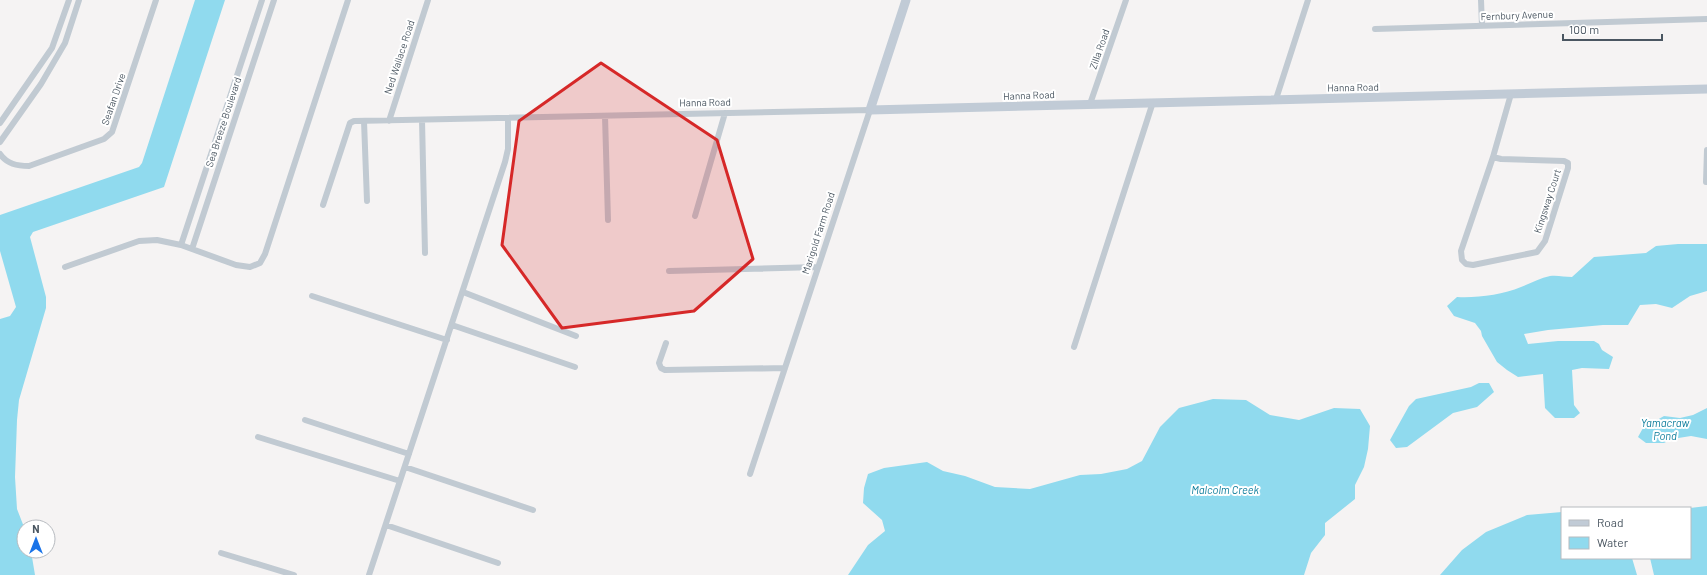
<svg xmlns="http://www.w3.org/2000/svg" width="1707" height="575" font-family="Barlow,sans-serif">
<rect width="100%" height="100%" fill="#f5f3f3"/>
<!-- water -->
<path fill="#90daee" d="M195,0H225L164,187L33,232L30,237L46,297V308L19,400L17,420L15,477L17,509L24,527V551H31L35,575H0V319L10,316L16,307L0,251V215L139,167L142,163Z
M1678,244H1707V291L1690,296L1672,308L1656,304L1640,305L1628,325H1603L1548,330L1524,334L1528,344L1558,341H1594L1599,344L1602,350L1613,357L1609,369L1582,368L1572,370L1574,405L1580,413L1574,418H1555L1545,408L1543,374L1518,377L1507,370L1497,362L1482,336L1481,331L1475,323L1454,316L1447,306L1457,297C1477,298 1502,295 1521,287C1531,283 1540,278 1550,276C1557,275 1565,277 1572,277L1594,257L1646,253L1656,246Z
M1479,383H1489L1494,392L1477,407L1453,413L1407,447L1396,448L1390,440L1409,406L1416,399L1471,387Z
M1213,399L1246,400L1270,415L1299,420L1334,408L1360,409L1370,426L1368,449L1364,467L1355,485V499L1325,523V535L1311,553L1304,575H848L868,545L885,531L882,520L863,503L864,488L868,474L884,468L927,462L943,471L965,476L995,487L1030,489L1080,475L1101,474L1127,469L1142,461L1160,427L1179,408Z
M1707,408V439L1691,436L1672,439L1664,443H1646L1638,437L1643,428L1664,416L1680,418L1693,415Z
M1707,506V575H1654L1650,558H1690V508Z
M1562,512V558H1632L1637,575H1440L1462,550L1486,532L1527,515Z"/>
<g fill="none" stroke-linecap="round" stroke-linejoin="round">
<!-- street -->
<path stroke="#c1cad2" stroke-width="6" d="M1481,0L1482,26
M1375,29L1707,19
M1276,99L1308,0
M1090,104L1126,0
M605,116L608,220
M422,120L425,253
M364,121L367,201
M389,121L428,0
M0,123L52,48L69,0
M0,142L41,84L65,43L79,0
M0,154C7,164 17,166 29,166L104,139L112,132L156,0
M1493,157L1501,159L1564,161L1568,163V168L1545,241L1537,252L1473,265L1466,264L1462,260L1461,251L1493,157L1511,94
M1706,182L1707,150
M323,205L350,123L354,121L870,110L750,474
M695,216L725,113
M181,245L262,0
M192,249L274,0
M65,267L139,241L157,240L181,245L236,265L250,267L260,263L265,254L348,0
M669,271L818,267
M463,292L576,336
M312,296L447,340
M452,325L575,367
M666,343L659,363L661,368L665,370L785,368
M1074,347L1153,102
M305,420L409,454
M258,437L400,481
M405,467L533,510
M386,525L498,563
M221,553L294,575
M369,575L505,162L508,149V118"/>
<!-- secondary -->
<path stroke="#c1cbd6" stroke-width="9" d="M906,0L870,110L1707,89"/>
</g>
<!-- marked area -->
<path fill="#d62828" fill-opacity="0.2" stroke="#d62828" stroke-width="3" stroke-linejoin="round" d="M601,63L717,140L753,259L694,311L562,328L502,245L519,121Z"/>
<g text-anchor="middle" dominant-baseline="central" stroke-width="4" stroke-linejoin="round" paint-order="stroke">
<!-- street labels -->
<g font-size="10" fill="#4a5661" stroke="#fff">
<text transform="translate(1517 15) rotate(-2)">Fernbury Avenue</text>
<text transform="translate(1099 49) rotate(-71)">Zilla Road</text>
<text transform="translate(399 57) rotate(-72)">Ned Wallace Road</text>
<text transform="translate(1353 87) rotate(-1)">Hanna Road</text>
<text transform="translate(1029 95) rotate(-2)">Hanna Road</text>
<text transform="translate(113 99) rotate(-71)">Seafan Drive</text>
<text transform="translate(705 102) rotate(-1)">Hanna Road</text>
<text transform="translate(223 122) rotate(-72)">Sea Breeze Boulevard</text>
<text transform="translate(1547 201) rotate(-72)">Kingsway Court</text>
<text transform="translate(818 233) rotate(-72)">Marigold Farm Road</text>
</g>
<!-- water labels -->
<g font-size="11" font-style="italic" fill="#0c7c9b" stroke="#fff">
<text x="1665" y="422">Yamacraw<tspan x="1665" dy="13">Pond</tspan></text>
<text x="1225" y="489">Malcolm Creek</text>
</g>
</g>
<!-- legend -->
<rect x="1561" y="507" width="130" height="52" fill="#ffffff" stroke="#b7bbc0"/>
<rect x="1569" y="520" width="20" height="6" fill="#c1cbd6" stroke="#b7bbc0"/>
<text x="1597" y="527" font-size="12" fill="#4a5661">Road</text>
<rect x="1569" y="537" width="20" height="12" fill="#90daee" stroke="#b7bbc0"/>
<text x="1597" y="547" font-size="12" fill="#4a5661">Water</text>
<!-- north arrow -->
<g transform="translate(36 539)"><circle r="19" fill="#ffffff" stroke="#b7bbc0"/>
<path d="M0-3L7 15L0 10L-7 15Z" fill="#1a73e8"/>
<text y="-6" font-size="11" font-weight="bold" text-anchor="middle" fill="#4a5661">N</text>
</g>
<!-- scale -->
<path d="M1563 34v6h99v-6" fill="none" stroke="#4a5661" stroke-width="2"/>
<text x="1569" y="34" font-size="12" fill="#4a5661" stroke="#ffffff" stroke-width="3" paint-order="stroke">100 m</text>
</svg>
